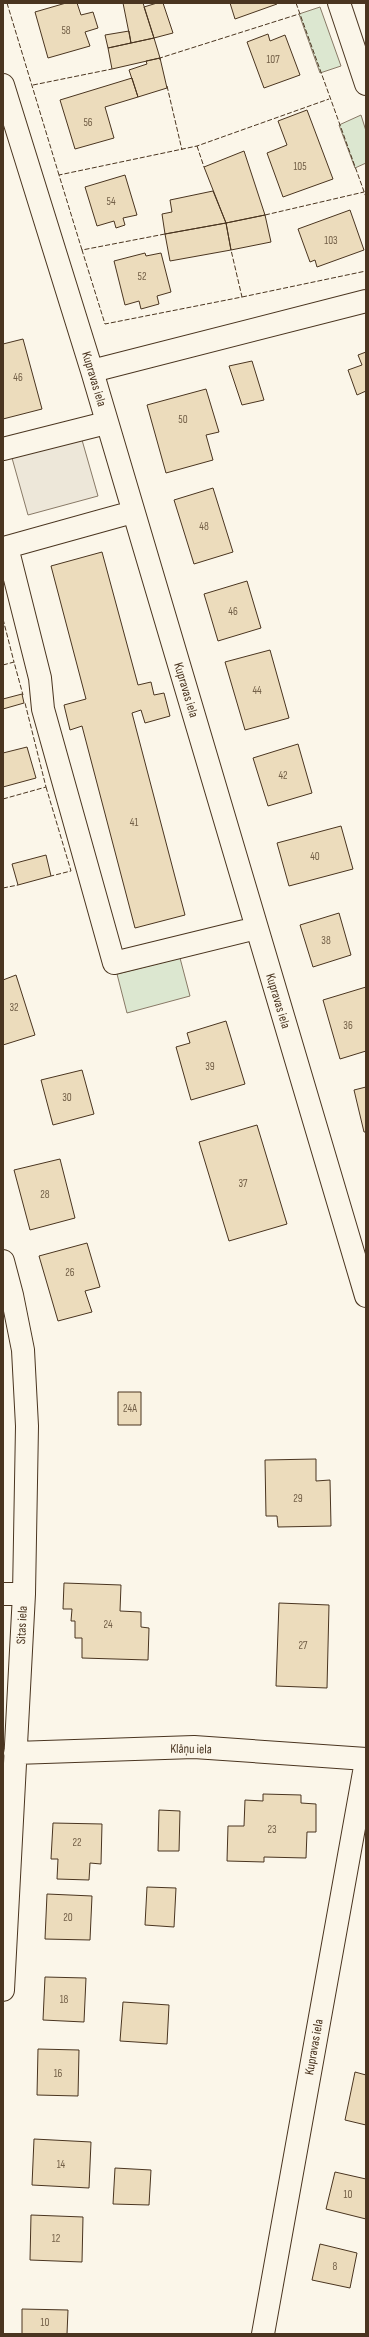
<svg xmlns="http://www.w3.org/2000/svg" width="369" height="2337" font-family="'Sofia Sans Condensed',sans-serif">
<rect width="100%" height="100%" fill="#fbf6e9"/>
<!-- green -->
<path fill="#dce7d0" stroke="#887966" d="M320,7L341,66L320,73L299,14Z
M361,115L366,131V163L355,168L339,125Z
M180,958L190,996L127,1013L117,974Z"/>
<!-- parking -->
<path fill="#ede7d9" stroke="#887966" d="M82,440L98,496L28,515L12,458Z"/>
<!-- building -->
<path fill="#ecdcbc" stroke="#4a3520" d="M66,3H77L81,15L93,12L98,28L85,32L90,46L48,58L35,12Z
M123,3H143L154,38L131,43Z
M157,3H163L173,33L154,38L144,7Z
M230,3H276L277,4L235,19Z
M129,31L131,43L108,48L105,35Z
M268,34L270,41L285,35L300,75L264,88L247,42Z
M154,38L160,58L112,69L108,48Z
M160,58L167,88L138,97L129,70L147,64L146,61Z
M132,78L138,97L105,107L114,138L75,149L60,100Z
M307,110L333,179L283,197L267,153L287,145L278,121Z
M244,151L265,215L226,223L204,167Z
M125,175L137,215L123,218L125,225L116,228L114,221L97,226L85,187Z
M213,191L226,223L165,234L162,214L172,212L170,200Z
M350,210L364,250L317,267L315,260L310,262L298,229Z
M265,215L271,242L231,250L226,223Z
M226,223L231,250L170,261L165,234Z
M145,253L146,256L161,253L171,292L157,296L159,304L141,309L139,301L125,305L114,261Z
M23,339L42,409L3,419V344Z
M366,352V391L357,395L348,370L362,365L358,355Z
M252,361L264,400L242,405L229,366Z
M206,389L219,432L206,435L213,460L166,473L147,405Z
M213,488L233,552L194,564L174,500Z
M102,552L138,685L151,682L154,695L164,693L170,716L145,723L141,710L132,713L185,915L135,928L82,726L70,730L64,705L86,699L51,566Z
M247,581L261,628L218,641L204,594Z
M270,650L289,718L245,730L225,662Z
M22,694L24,703L3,709V699Z
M298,744L312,793L268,806L253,758Z
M27,747L36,778L3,787V753Z
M341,826L353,869L289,886L277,843Z
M46,855L51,876L18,885L12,864Z
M339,913L351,955L313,967L300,925Z
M16,975L35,1035L3,1045V980Z
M366,987V1051L340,1059L323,1000Z
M226,1021L245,1084L191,1100L176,1047L190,1043L187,1033Z
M82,1070L94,1114L53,1125L41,1080Z
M366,1087V1132H364L354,1090Z
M257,1125L287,1224L229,1241L199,1142Z
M60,1159L75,1218L30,1230L14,1170Z
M87,1243L100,1287L85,1291L92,1312L58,1321L39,1256Z
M118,1392H141V1425H118Z
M316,1459V1481L330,1480L331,1526L278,1527L277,1516H266L265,1460Z
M64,1583L121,1585L120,1611L141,1612V1627L149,1628L148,1660L82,1658V1638H75V1621H71L72,1609H63Z
M279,1603L329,1605L327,1688L276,1686Z
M263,1794L301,1795V1803L316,1804V1832H307L306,1858L264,1857V1862L227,1861L228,1826H244L245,1800L263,1801Z
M159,1810L180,1811L179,1851H158Z
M53,1823L102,1824L101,1864L90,1863L89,1880L57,1879L58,1859H51Z
M147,1887L176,1888L174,1927L145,1925Z
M47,1894L92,1896L90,1940L45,1939Z
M45,1977L86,1978L84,2022L43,2020Z
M123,2002L169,2005L167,2044L120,2041Z
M38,2049L79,2050L78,2096L37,2095Z
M355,2072L366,2075V2125L345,2120Z
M34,2139L91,2142L89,2188L32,2185Z
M115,2168L151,2170L149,2205L113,2204Z
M335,2172L366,2179V2219L326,2209Z
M31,2215L83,2217L82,2262L30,2260Z
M320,2244L357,2253L350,2288L312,2280Z
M22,2309L68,2310L67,2334H22Z"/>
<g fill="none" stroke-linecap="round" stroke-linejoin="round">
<!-- minor casing -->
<g stroke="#4a3520" stroke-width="24">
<path id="minor" d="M339,3L366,84
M3,85L92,371L366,1296
M92,371L366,301
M3,449L106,423
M133,512L7,547L40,678L43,709L114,963L257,928
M3,1261L12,1295L23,1350L27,1426L24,1594L3,1990
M3,1594H24
M15,1753L194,1747L366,1759
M263,2334L366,1761"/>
</g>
<!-- minor -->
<use href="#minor" stroke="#fbf6e9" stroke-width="22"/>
<!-- fence -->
<path stroke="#4a3520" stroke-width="1" stroke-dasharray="5 2" stroke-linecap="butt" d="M7,3L59,175
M296,3L366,197
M160,60V58L299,14
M33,85L112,69
M167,86L182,150
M197,146L204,167
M265,215L364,192
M165,234L82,250L105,324L242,297L231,250
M82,250L59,175L197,146L329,99
M242,297L366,271
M3,619L14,662
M3,665L14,662L23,695
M46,787L71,871L51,876
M3,799L46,787L25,703
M3,888L18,885"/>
</g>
<g text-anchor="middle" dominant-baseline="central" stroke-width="3" stroke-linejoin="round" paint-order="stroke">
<!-- number labels -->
<g font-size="11" fill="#725f47">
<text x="66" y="30">58</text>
<text x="273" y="59">107</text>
<text x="88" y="122">56</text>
<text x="300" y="166">105</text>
<text x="111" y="201">54</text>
<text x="331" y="240">103</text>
<text x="142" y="276">52</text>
<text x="18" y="377">46</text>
<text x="183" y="419">50</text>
<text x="204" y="526">48</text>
<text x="233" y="611">46</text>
<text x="257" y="690">44</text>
<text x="283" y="775">42</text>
<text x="134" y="822">41</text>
<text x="315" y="856">40</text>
<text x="326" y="940">38</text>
<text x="14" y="1007">32</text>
<text x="348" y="1025">36</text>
<text x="210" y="1066">39</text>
<text x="67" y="1097">30</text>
<text x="243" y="1183">37</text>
<text x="45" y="1194">28</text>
<text x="70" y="1272">26</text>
<text x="130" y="1408">24A</text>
<text x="298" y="1498">29</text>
<text x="108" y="1624">24</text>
<text x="303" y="1645">27</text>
<text x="272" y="1829">23</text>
<text x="77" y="1842">22</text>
<text x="68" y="1917">20</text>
<text x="64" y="1999">18</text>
<text x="58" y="2073">16</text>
<text x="61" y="2164">14</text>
<text x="348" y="2194">10</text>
<text x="56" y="2238">12</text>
<text x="335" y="2266">8</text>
<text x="45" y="2322">10</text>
</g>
<!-- street labels -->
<g font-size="13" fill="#4a3520" stroke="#fbf6e9">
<text transform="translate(94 379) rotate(73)">Kupravas iela</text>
<text transform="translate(186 690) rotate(73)">Kupravas iela</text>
<text transform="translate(278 1001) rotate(73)">Kupravas iela</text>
<text transform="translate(22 1625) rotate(-87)">Sitas iela</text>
<text transform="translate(191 1749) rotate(1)">Klāņu iela</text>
<text transform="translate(314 2047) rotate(-80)">Kupravas iela</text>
</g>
</g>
<!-- border -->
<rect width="369" height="2337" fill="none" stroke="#4a3520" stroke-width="8"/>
</svg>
